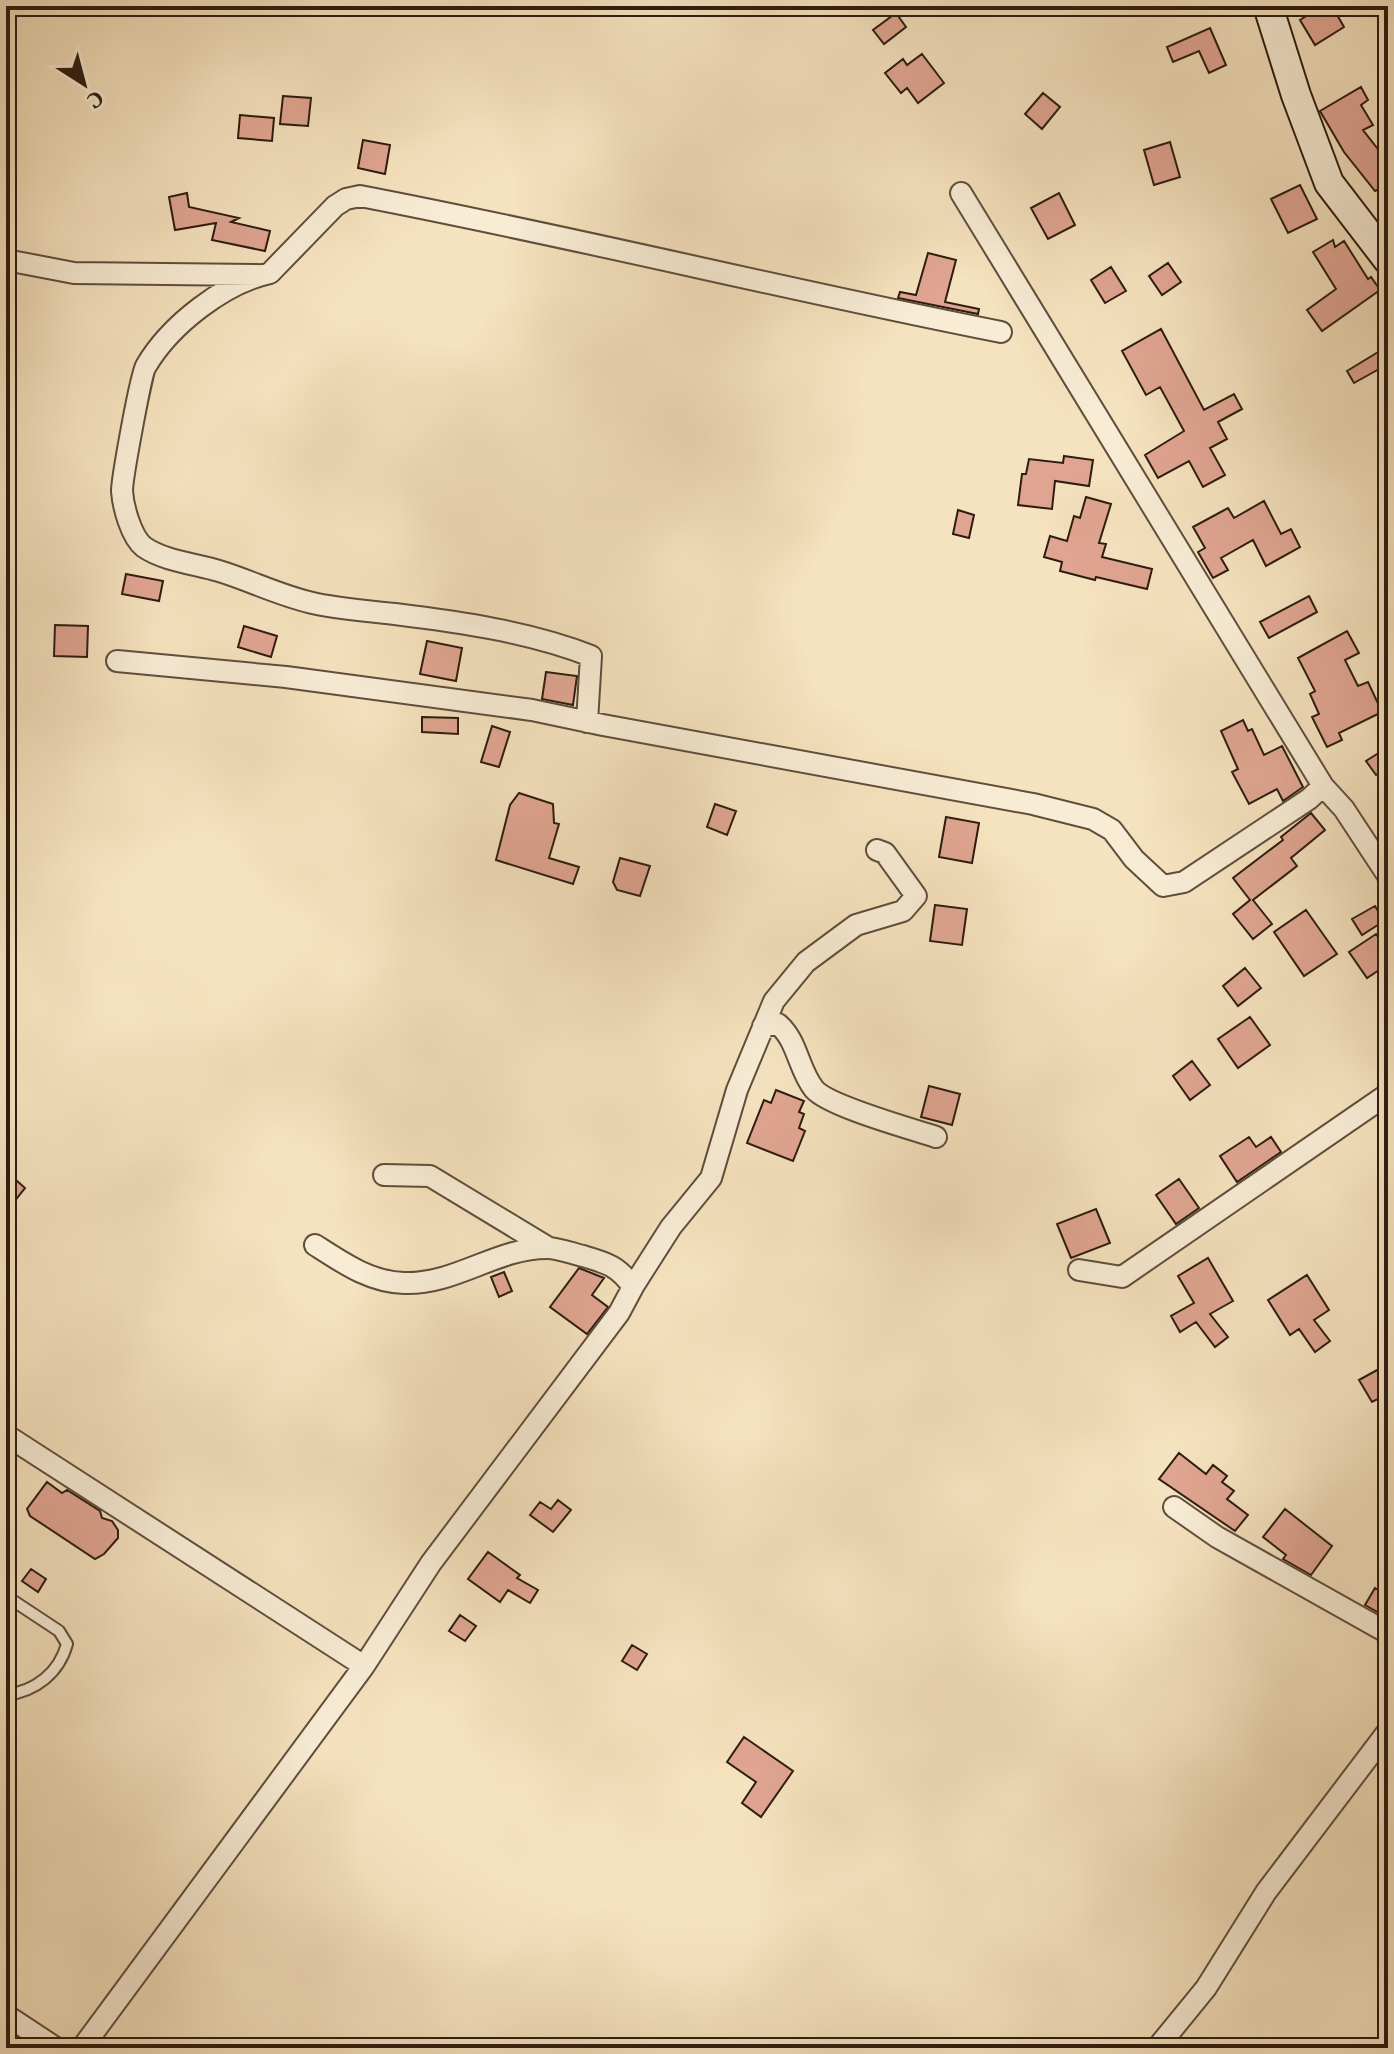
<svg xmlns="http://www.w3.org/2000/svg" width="1394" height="2054" font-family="Vollkorn,serif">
<rect width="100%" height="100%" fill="#f5e2be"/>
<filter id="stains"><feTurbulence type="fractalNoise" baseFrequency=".0025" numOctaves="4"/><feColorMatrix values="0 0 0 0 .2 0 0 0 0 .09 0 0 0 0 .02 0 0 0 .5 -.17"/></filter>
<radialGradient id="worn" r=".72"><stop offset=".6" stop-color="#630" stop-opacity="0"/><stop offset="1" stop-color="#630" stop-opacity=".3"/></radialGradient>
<!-- building -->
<path fill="#e0a592" stroke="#2d1c10" stroke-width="2" d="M1322,6H1332L1344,27L1315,45L1300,20Z
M896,13L906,27L884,44L873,30Z
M1210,28L1226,65L1209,73L1199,51L1173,62L1167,47Z
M922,54L944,83L918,103L907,88L901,93L885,73L903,59L907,65Z
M1361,87L1368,100L1361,105L1373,125L1363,130L1388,162V185L1375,191L1344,152L1320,111Z
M1043,93L1060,107L1042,129L1025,114Z
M283,96L311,98L308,126L280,124Z
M240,115L274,118L272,141L238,138Z
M363,140L390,145L385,174L358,168Z
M1170,142L1180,177L1154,185L1144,150Z
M1300,185L1317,219L1288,233L1271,199Z
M187,193L189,207L239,218L231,222L270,231L265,251L212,240L216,223L175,230L169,197Z
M1059,193L1075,225L1048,239L1031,208Z
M1333,240L1335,247L1344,241L1368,279L1371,277L1380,290L1322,331L1307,310L1336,289L1313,252Z
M928,253L956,260L945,302L979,309L978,314L898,298L900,292L916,295Z
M1168,263L1181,282L1162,295L1149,276Z
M1111,267L1126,291L1105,303L1091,280Z
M1161,329L1204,410L1234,394L1242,409L1218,422L1227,439L1210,448L1225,475L1203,487L1189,461L1158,478L1145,455L1184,431L1160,387L1146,395L1122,351Z
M1388,346V364L1354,383L1347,371Z
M1064,456L1093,460L1089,486L1055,481L1052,509L1018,505L1022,474H1026L1029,459L1063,463Z
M1086,497L1111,504L1099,543L1106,544L1102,557L1152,569L1147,589L1096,577L1095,580L1060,571L1062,562L1044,557L1050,536L1067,541L1074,516L1080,518Z
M1264,501L1281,534L1291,529L1300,547L1266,566L1253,540L1221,558L1228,570L1213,578L1198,552L1205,548L1193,527L1228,508L1234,518Z
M958,510L974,515L969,538L953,534Z
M126,574L163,581L159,601L122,594Z
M1309,596L1317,612L1269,638L1260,622Z
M55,625L88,626L87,657L54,656Z
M244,626L277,636L271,657L238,647Z
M1347,631L1359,653L1345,660L1358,686L1368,682L1382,712L1339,733L1342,740L1327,747L1312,717L1319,714L1310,694L1315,691L1298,658Z
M427,641L462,648L456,681L420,674Z
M546,672L577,676L573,705L542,699Z
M422,717L458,718V734L422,732Z
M1243,720L1248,731L1252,729L1264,755L1282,746L1303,787L1283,801L1277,789L1249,804L1232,772L1238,769L1221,731Z
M492,726L510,732L499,767L481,762Z
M1388,747V767L1376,775L1366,761Z
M519,793L553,804L554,823L559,824L549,858L579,867L573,884L496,860L510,805Z
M715,804L736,811L727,835L707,827Z
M1311,813L1325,830L1291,858L1297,866L1253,900L1272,924L1253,939L1233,914L1250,900L1233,878L1283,840L1281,837Z
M946,817L979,823L972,863L939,857Z
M620,858L650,866L640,896L617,890L613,882Z
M935,905L967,909L962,945L930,941Z
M1375,906L1384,921L1362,935L1352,919Z
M1306,910L1337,954L1304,976L1274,932Z
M1376,934L1388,951V964L1367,978L1349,952Z
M1245,968L1261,988L1238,1006L1223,986Z
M1250,1017L1270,1045L1238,1068L1218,1039Z
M1192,1061L1210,1085L1190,1100L1173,1076Z
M929,1086L960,1094L952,1125L921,1117Z
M776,1090L804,1101L799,1112L804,1114L799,1128L805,1131L793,1161L747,1143L764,1100L771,1103Z
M1249,1137L1256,1147L1271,1137L1281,1152L1237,1182L1220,1156Z
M6,1171L25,1188L6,1212Z
M1179,1179L1199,1208L1176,1224L1156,1195Z
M1096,1209L1110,1243L1071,1258L1057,1224Z
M1208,1258L1233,1301L1210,1314L1228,1337L1215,1347L1196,1322L1180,1332L1171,1316L1194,1303L1178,1276Z
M579,1268L604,1278L592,1295L608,1307L587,1334L550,1307Z
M504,1272L512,1291L499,1297L491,1277Z
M1307,1275L1329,1310L1314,1320L1330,1341L1315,1352L1299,1329L1290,1335L1268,1300Z
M1388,1364V1394L1372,1402L1359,1380Z
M1179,1453L1206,1474L1213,1465L1227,1476L1222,1482L1234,1491L1227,1499L1248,1515L1235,1531L1159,1479Z
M47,1482L62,1493L67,1490L100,1511L102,1518L112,1521L118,1530V1538L104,1554L95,1559L30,1516L27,1509Z
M558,1500L571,1510L553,1532L530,1515L540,1502L551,1509Z
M1285,1509L1332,1546L1311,1575L1283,1559L1286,1555L1263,1537Z
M488,1552L520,1575L517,1578L538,1590L530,1603L508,1590L500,1602L468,1579Z
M31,1569L46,1579L38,1592L22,1581Z
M1375,1588L1388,1596V1618L1365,1605Z
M460,1615L476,1626L465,1641L449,1631Z
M632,1645L647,1654L637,1670L622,1661Z
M744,1737L793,1771L761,1817L742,1803L756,1782L727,1762Z"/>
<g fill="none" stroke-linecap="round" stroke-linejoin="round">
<!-- lane casing -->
<g stroke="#5f4e3c" stroke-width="14">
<path id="lane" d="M6,1596L59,1631L67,1644C59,1673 36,1691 6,1695"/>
</g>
<!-- street casing -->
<g stroke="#5f4e3c" stroke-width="24">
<path id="street" d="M961,193L1323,786L1344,809L1388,876
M6,260L74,273L257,275
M117,661L286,677L532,710L603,725L1033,804L1093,819L1112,830L1134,859L1163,886L1184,882L1309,799L1323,786
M587,722L591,656C530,632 460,622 395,614C369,611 342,609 317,604C282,597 252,581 219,571C196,564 164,561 144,547C131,537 123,506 122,491C122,479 141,373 146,366C170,325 224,283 270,273L335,206L346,199L360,196C575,237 787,290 1001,332
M763,1026L778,1024C798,1041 798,1069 814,1089C828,1106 912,1129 936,1137
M384,1175L430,1176L549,1248
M315,1245C343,1263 370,1282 404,1283C455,1285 496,1248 547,1248C558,1248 571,1253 583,1256C607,1263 618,1266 633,1287
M1079,1270L1122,1277L1388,1094
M6,1435L364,1666L82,2048
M1174,1507L1217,1537L1388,1633
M364,1666L431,1563L619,1313L634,1285L671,1227L711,1178L737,1090L774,1001L806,962L856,925L903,911L916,896L885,853L877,850
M6,2015L56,2048
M1157,2048L1206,1988L1266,1892L1388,1731"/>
</g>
<!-- secondary casing -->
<g stroke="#2d1c10" stroke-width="32">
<path id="secondary" d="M1268,6L1296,95L1329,183L1388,260"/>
</g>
<!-- lane -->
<use href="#lane" stroke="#f8ecd5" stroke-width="10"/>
<!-- street -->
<use href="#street" stroke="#f8ecd5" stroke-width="20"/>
<!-- secondary -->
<use href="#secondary" stroke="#f8ecd5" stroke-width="28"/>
</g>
<!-- margin -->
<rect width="1394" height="2054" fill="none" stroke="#f5e2be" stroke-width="32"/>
<rect x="8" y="8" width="1378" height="2038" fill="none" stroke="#2d1c10" stroke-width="4"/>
<rect x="16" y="16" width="1362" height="2022" fill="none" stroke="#2d1c10" stroke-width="2"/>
<!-- north arrow -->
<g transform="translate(84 84) rotate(144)" stroke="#f8ecd5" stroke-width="6" paint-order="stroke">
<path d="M0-6L14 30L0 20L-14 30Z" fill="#2d1c10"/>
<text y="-12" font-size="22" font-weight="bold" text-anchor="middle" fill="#2d1c10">С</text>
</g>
<rect width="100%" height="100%" filter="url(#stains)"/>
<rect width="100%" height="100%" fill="url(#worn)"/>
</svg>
